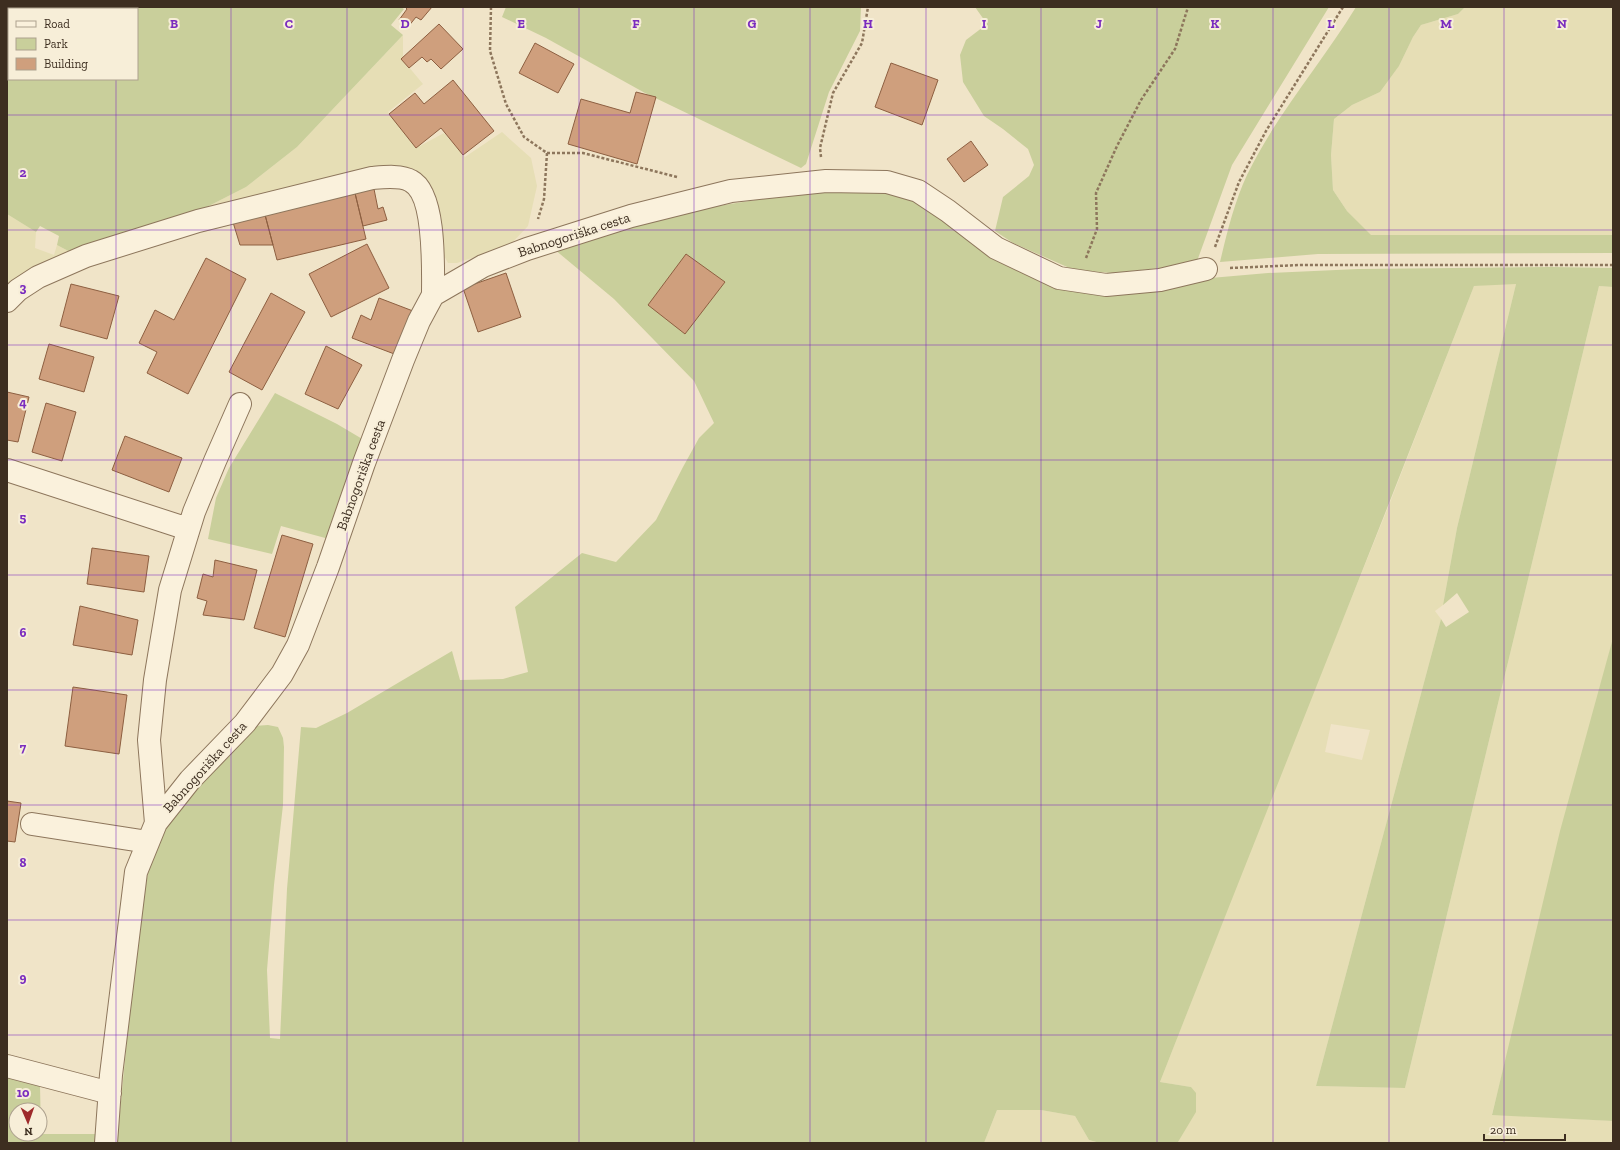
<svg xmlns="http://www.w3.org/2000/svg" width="1620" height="1150" font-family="'Zilla Slab',serif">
<rect width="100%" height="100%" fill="#f0e4c8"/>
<!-- farmland -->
<path fill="#e6deb5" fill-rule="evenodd" d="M1465,7H1613V235L1371,236L1347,211L1333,190L1331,155L1334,119L1352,105L1380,92L1399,66L1413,37L1421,25L1458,14Z
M403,35V60L423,84L388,112L420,146L444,133L465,157L502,132L531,158L537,186L528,226L510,245L457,263H448L443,254L439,208L433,193L422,177L195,213L246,187L297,147Z
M7,214L36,232L35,248L54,255L57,245L74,254L7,294Z
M1503,283L1516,284L1457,528L1443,605L1435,611L1441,619L1316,1086L1405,1088L1599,286L1613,287V638L1492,1114L1613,1121V1143H1173L1178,1142L1191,1087L1160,1082L1273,792L1389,505L1474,286ZM1331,724L1370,730L1362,760L1325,752Z
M997,1110H1041L1075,1116L1089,1140L1100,1143H984Z"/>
<!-- green -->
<path fill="#c9cf9b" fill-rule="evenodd" d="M7,7H401L404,9L391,25L403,35L297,147L246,187L195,213L74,254L57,245L59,236L40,226L36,232L7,214ZM9,9H137V79H9Z
M506,7H861L860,31L829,92L806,164L801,168L645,93L546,38L502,17Z
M975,7H1329L1232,165L1196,264L1113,273L1074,270L1013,243L995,231L1003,197L1029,176L1034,165L1028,149L1003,129L984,116L963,82L960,55L966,40L987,24Z
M1356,7H1465L1458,14L1421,25L1413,37L1399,66L1380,92L1352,105L1334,119L1331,155L1333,190L1347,211L1371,235H1613V253L1318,254L1220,262C1227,233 1234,203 1247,175C1276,115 1321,64 1356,7Z
M840,189L891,193L908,198L1051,275L1176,281L1268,273L1358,269L1551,267L1613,268V287L1599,286L1405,1088L1316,1086L1441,619L1446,627L1469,612L1457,593L1443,605L1457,528L1516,284L1474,286C1371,552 1264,816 1160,1082L1191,1087L1196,1093V1112L1178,1142L1100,1143L1089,1140L1075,1116L1041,1110H997L984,1143H117L138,924L152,853L167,823L187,794L254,726L268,725L278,727L283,738L284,747L283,805L274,885L267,970L270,1038L280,1039L287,889L301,727L316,728L347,713L452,651L460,680L503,679L528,672L515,607L582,553L616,562L656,520L683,467L699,438L714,423L694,381L614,299L554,249C600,236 646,221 693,211C742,201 791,195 840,189Z
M275,393L337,424L364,440L329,539L281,526L272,554L208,539L216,498L229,468Z
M1613,638V1121L1492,1115L1560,831Z
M7,1077L40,1085L41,1134H98L97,1143H7ZM16,1110H40V1134H16Z"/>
<!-- building -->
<path fill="#cf9f7d" stroke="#8d5f41" d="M405,7H432L421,20L416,17L408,27L399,20L407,9Z
M439,24L463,49L441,69L431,59L427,62L422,57L409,68L401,59Z
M535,43L574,64L558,93L519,73Z
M891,63L938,80L922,125L875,107Z
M453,80L494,131L463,155L441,128L416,148L389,114L415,93L424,104Z
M636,92L656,97L637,164L568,144L581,99L630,113Z
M971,141L988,165L964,182L947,159Z
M373,184L378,209L383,207L387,220L363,226L354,189Z
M354,189L366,239L277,260L264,211Z
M264,211L273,245H240L232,219Z
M367,244L389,288L331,317L309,274Z
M686,254L725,282L685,334L648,305Z
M206,258L246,279L188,394L147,373L157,352L139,343L155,310L174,320Z
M506,273L521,317L478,332L463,288Z
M71,284L119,296L107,339L60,326Z
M271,293L305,312L262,390L229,372Z
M379,298L413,311L397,355L352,338L361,315L371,320Z
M49,344L94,357L84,392L39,379Z
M326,346L362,365L338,409L305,394Z
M7,392L29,397L18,442L7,440Z
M46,403L76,412L62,461L32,452Z
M125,436L182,458L169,492L112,470Z
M282,535L313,544L285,637L254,628Z
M92,548L149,556L144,592L87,584Z
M215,560L257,570L244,620L203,615L207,601L197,598L203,574L213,577Z
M80,606L138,620L132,655L73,645Z
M73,687L127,695L119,754L65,746Z
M7,801L21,803L15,842L7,841Z"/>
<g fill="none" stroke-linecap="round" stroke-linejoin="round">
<!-- minor casing -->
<g stroke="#8d765c" stroke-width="24">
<path id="minor" d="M7,301L18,290L38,277L86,256L198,221L372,178C384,177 401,175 411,181C436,194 433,270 433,295
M7,470L188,529
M156,823L149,740L155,680L170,590L194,512L215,461L240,404
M32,824L148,842
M7,1066L110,1093
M106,1143L111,1075L136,872L156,823L190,780L245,723L282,674L298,645L328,567L364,463L403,360L419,321L433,295L483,266L527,249L631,216L731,191L826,181L887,182L918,191L948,211L996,248L1059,278L1106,285L1160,280L1206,269"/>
</g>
<!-- path -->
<path stroke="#8d765c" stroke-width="2.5" stroke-dasharray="3 2" stroke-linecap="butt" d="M491,7L490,51L506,104L524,137L547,153L544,199L538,219
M547,153H583L677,177
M821,157L820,148L833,93L862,43L868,7
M1215,247L1239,182L1266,131L1343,7
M1086,258L1097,229L1096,193L1117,146L1141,100L1175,49L1188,7
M1230,268L1300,265H1613"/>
<!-- minor -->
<use href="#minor" stroke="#faf1dc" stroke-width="22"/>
</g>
<!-- grid -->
<path fill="none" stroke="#7b2cbf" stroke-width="1" stroke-opacity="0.55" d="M116,7V9M231,7V1143M347,7V1143M463,7V1143M579,7V1143M694,7V1143M810,7V1143M926,7V1143M1041,7V1143M1157,7V1143M1273,7V1143M1389,7V1143M1504,7V1143M116,79V1143M7,115H1613M7,230H1613M7,345H1613M7,460H1613M7,575H1613M7,690H1613M7,805H1613M7,920H1613M7,1035H1613"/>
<g text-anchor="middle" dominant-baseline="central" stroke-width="4" stroke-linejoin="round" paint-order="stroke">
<!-- street labels -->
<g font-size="14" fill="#3d2e20" stroke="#f7eed8">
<text transform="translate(574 235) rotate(-18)">Babnogoriška cesta</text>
<text transform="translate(361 475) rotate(-70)">Babnogoriška cesta</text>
<text transform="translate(205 767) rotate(-48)">Babnogoriška cesta</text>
</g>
</g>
<g font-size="13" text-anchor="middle" font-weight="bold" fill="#7b2cbf" stroke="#f7eed8" stroke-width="4" stroke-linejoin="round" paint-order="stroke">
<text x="174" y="28">B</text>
<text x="289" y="28">C</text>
<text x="405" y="28">D</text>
<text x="521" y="28">E</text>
<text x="636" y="28">F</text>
<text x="752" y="28">G</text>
<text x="868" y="28">H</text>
<text x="984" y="28">I</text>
<text x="1099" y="28">J</text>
<text x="1215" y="28">K</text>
<text x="1331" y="28">L</text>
<text x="1446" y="28">M</text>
<text x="1562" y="28">N</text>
<text x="23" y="177">2</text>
<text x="23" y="292">3</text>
<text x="23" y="407">4</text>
<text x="23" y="522">5</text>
<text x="23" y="637">6</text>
<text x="23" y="752">7</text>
<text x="23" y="867">8</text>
<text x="23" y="982">9</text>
<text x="23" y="1097">10</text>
</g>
<!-- border -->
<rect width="1620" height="1150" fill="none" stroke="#3d2e20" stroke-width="16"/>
<!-- legend -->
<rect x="8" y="8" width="130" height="72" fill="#f7eed8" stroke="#ada18e"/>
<rect x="16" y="21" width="20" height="6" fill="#faf1dc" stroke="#ada18e"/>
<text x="44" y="28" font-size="12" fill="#3d2e20">Road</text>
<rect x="16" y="38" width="20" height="12" fill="#c9cf9b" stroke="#ada18e"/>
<text x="44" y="48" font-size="12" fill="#3d2e20">Park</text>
<rect x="16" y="58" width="20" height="12" fill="#cf9f7d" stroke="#ada18e"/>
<text x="44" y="68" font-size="12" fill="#3d2e20">Building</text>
<!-- north arrow -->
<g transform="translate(28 1122) rotate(178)"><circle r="19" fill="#f7eed8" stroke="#ada18e"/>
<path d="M0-3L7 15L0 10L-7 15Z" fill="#9e2a2b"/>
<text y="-6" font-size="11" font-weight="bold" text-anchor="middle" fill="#3d2e20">N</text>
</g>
<!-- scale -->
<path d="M1484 1134v6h81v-6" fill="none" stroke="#3d2e20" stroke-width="2"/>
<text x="1490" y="1134" font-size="12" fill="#3d2e20" stroke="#f7eed8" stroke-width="3" paint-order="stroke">20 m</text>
</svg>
